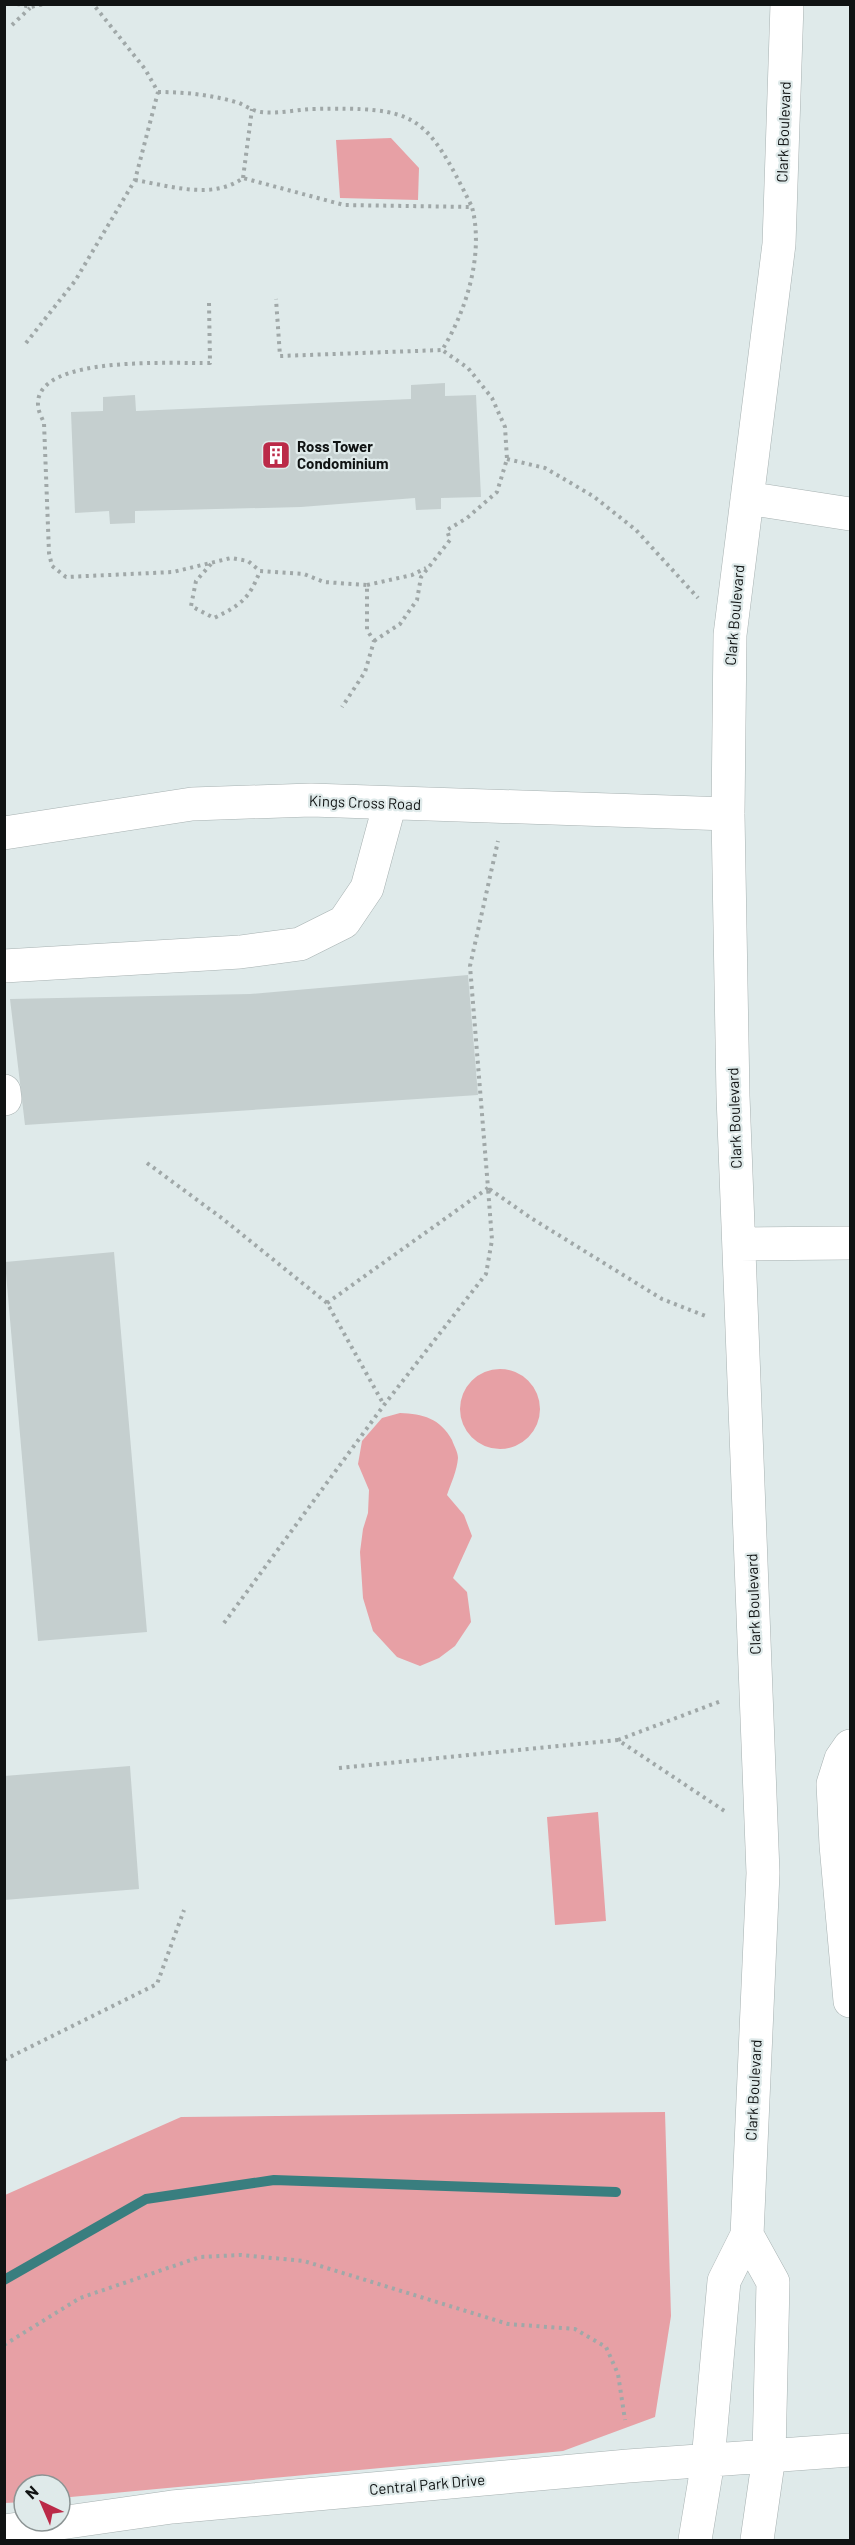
<svg xmlns="http://www.w3.org/2000/svg" width="855" height="2545" font-family="Barlow,sans-serif">
<rect width="100%" height="100%" fill="#dfeaea"/>
<!-- green -->
<path fill="#e7a0a5" d="M391,138L419,168L418,200L340,198L336,140Z
M460 1409a40 40 0 1 1 80 0a40 40 0 1 1-80 0Z
M400,1413C423,1414 440,1418 452,1440C454,1446 458,1452 458,1458C457,1471 451,1483 447,1495L464,1515L472,1536L453,1578L467,1592L471,1622L455,1646L439,1658L420,1666L397,1657L373,1631L363,1598L360,1552L363,1529L368,1513L369,1490L358,1464L362,1441L382,1418Z
M598,1812L606,1921L555,1925L547,1817Z
M665,2112L671,2316L655,2417L563,2451L60,2498V2485H24V2502L5,2503V2195L181,2117Z"/>
<g fill="none" stroke-linecap="round" stroke-linejoin="round">
<!-- stream -->
<path stroke="#397e7f" stroke-width="10" d="M4,2280L146,2199L274,2180L616,2192"/>
</g>
<!-- building -->
<path fill="#c5cfcf" d="M445,383V396L476,395L481,497L441,498V509L416,510L415,498L301,507L135,511V523L110,524L109,511L75,513L71,412L103,411V397L135,395L136,411L411,399V385Z
M468,975L478,1095L25,1125L10,999L250,994Z
M114,1252L147,1632L38,1641L5,1262Z
M130,1766L139,1889L4,1900V1776Z"/>
<g fill="none" stroke-linecap="round" stroke-linejoin="round">
<!-- minor casing -->
<g stroke="#a7b1b1" stroke-width="34">
<path id="minor" d="M747,498L850,514
M4,833L192,804L311,800L728,814
M4,966L240,952L300,944L344,922L367,888L390,803
M4,1091L5,1099
M740,1244L850,1243
M850,1746L841,1759L833,1784L836,1845L850,2001
M747,2235L773,2282L769,2456L757,2540
M4,2531L172,2507L628,2466L850,2450
M695,2540L708,2461L724,2281L747,2235L763,1873L733,1096L728,814L730,635L779,244L787,4"/>
</g>
<!-- path -->
<path stroke="#a0a8a8" stroke-width="4" stroke-dasharray="3 4.5" stroke-linecap="butt" d="M17,4L31,7L44,4
M12,25L30,8
M158,92C186,92 213,95 239,103C246,106 253,111 261,112C277,114 295,110 311,109C417,107 425,112 472,207
M243,178L252,109
M135,180C170,186 213,200 243,178L344,205L472,207C484,253 467,310 442,350L280,356L276,299
M209,303L210,363C177,364 35,354 38,405C38,411 42,418 44,423L49,553L52,566L66,577L173,572L231,558L248,561L260,571L304,574L324,582L367,585V630L374,641L365,672L342,707
M26,343L75,281L135,180L158,92L145,69L93,4
M507,459L545,468L593,496L636,530L698,598
M211,564L196,581L191,606L214,618C241,605 249,599 260,571
M367,585L412,575L426,568
M374,641L400,624L417,600L421,577L450,540L447,530L467,518L497,492L507,459L505,427L492,398L468,368L442,350
M147,1163L223,1219L327,1303L384,1405
M327,1303L488,1188L470,966L498,841
M224,1623L384,1405L486,1274L492,1240L488,1188L531,1218L662,1299L708,1317
M618,1740L721,1701
M339,1768L618,1740L726,1812
M4,2060L157,1984L184,1910
M4,2345L80,2298L200,2257L241,2255L304,2261L508,2324L575,2329L606,2347L618,2374L625,2420"/>
<!-- minor -->
<use href="#minor" stroke="#fff" stroke-width="33"/>
</g>
<!-- icons -->
<defs>
<g id="building-square" transform="scale(1.5)"><rect x="-9" y="-9" width="18" height="18" rx="4" fill="#bb2a48" stroke="#dfeaea"/><path d="M-4-6H4V6H1V3H-1V6H-4ZM-2.5-4.3h1.7v1.8h-1.7ZM.8-4.3h1.7v1.8H.8ZM-2.5-1h1.7V.8h-1.7ZM.8-1h1.7V.8H.8Z" fill="#fff"/></g>
</defs>
<g fill-rule="evenodd">
<use href="#building-square" x="276" y="455"/>
</g>
<g text-anchor="middle" dominant-baseline="central" stroke-width="4.5" stroke-linejoin="round" paint-order="stroke">
<!-- street labels -->
<g font-size="15" fill="#101313" stroke="#dfeaea">
<text transform="translate(783 132) rotate(-88)">Clark Boulevard</text>
<text transform="translate(734 615) rotate(-85)">Clark Boulevard</text>
<text transform="translate(365 802) rotate(2)">Kings Cross Road</text>
<text transform="translate(734 1118) rotate(-92)">Clark Boulevard</text>
<text transform="translate(753 1604) rotate(-92)">Clark Boulevard</text>
<text transform="translate(753 2090) rotate(-87)">Clark Boulevard</text>
<text transform="translate(427 2484) rotate(-5)">Central Park Drive</text>
</g>
<!-- poi labels -->
<g font-size="15" font-weight="bold" fill="#101313" stroke="#dfeaea" text-anchor="start">
<text x="297" y="446">Ross Tower<tspan x="297" dy="17">Condominium</tspan></text>
</g>
</g>
<!-- border -->
<rect width="855" height="2545" fill="none" stroke="#101313" stroke-width="12"/>
<!-- north arrow -->
<g transform="translate(42 2503) rotate(316)"><circle r="28" fill="#dfeaea" stroke="#8c9494" stroke-width="1.5"/>
<path d="M0-4.5L10 22L0 15L-10 22Z" fill="#bb2a48"/>
<text y="-9" font-size="16" font-weight="bold" text-anchor="middle" fill="#101313">N</text>
</g>
</svg>
